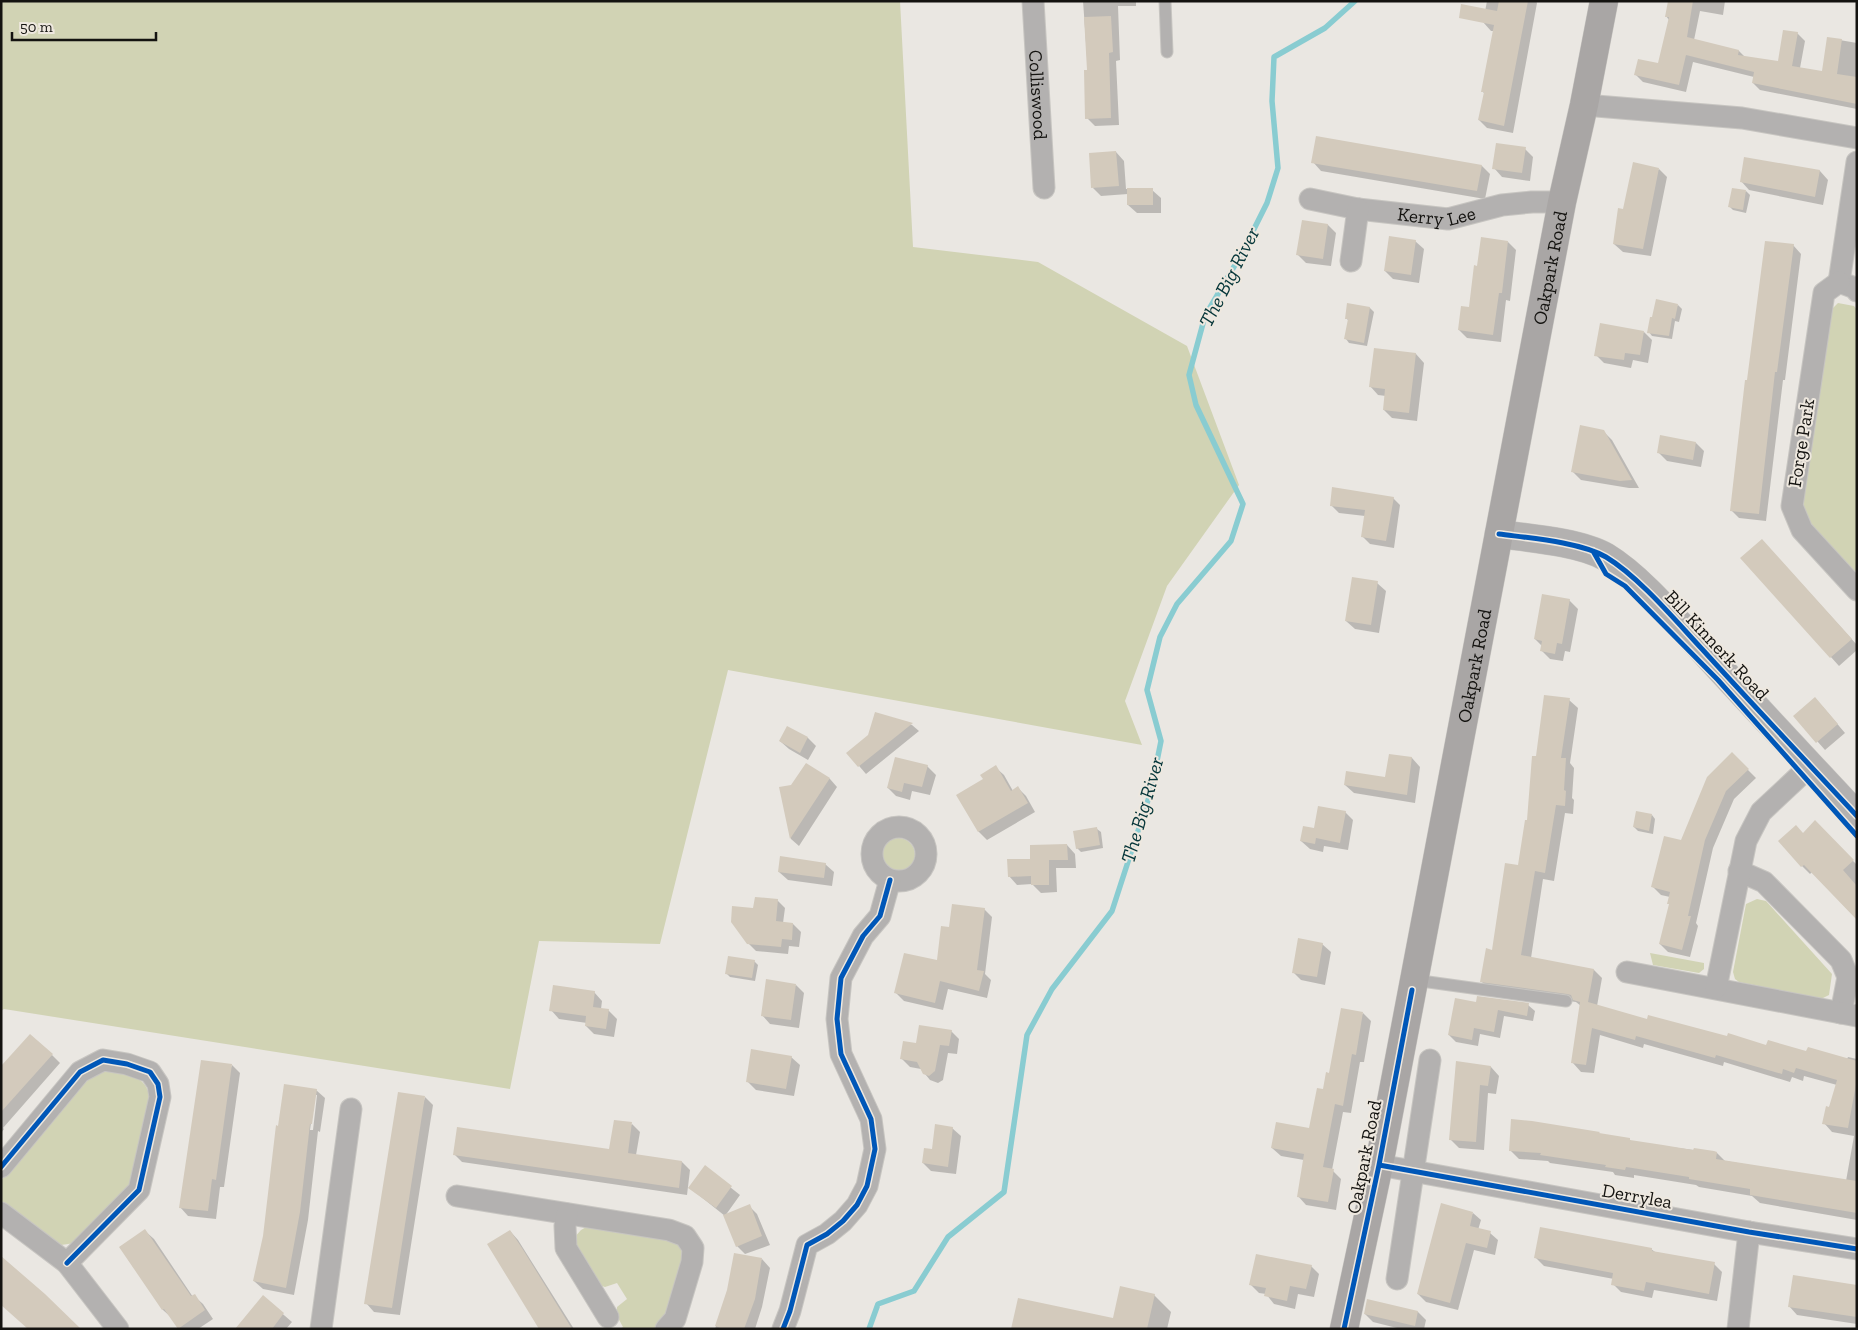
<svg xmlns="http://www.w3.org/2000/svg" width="1858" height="1330" font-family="'Zilla Slab',serif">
<rect width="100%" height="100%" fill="#eae7e2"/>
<!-- green -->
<path fill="#d1d3b4" d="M1,1H900L913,247L1038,262L1187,346L1239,485L1167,586L1125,701L1142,745L728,670L660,944L539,941L510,1089L4,1009L1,1011Z
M1838,303L1854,306L1857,310V571L1848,570L1805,516L1801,503L1830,311Z
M881 855a17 17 0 1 1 34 0a17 17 0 1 1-34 0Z
M1757,899L1766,901L1832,974L1829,995L1821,999L1739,982L1735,979L1733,972L1746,904Z
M1650,953L1704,963V969L1699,973L1653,965Z
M110,1071C129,1073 146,1076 150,1098L129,1190L75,1243L61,1245L3,1204C1,1198 0,1188 1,1182C4,1172 86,1078 95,1074C99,1072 106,1072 110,1071Z
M588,1226L672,1239L681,1246L684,1255L664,1321L655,1329H620L623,1327L617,1316V1307L627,1299L617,1283L605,1287L596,1284L573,1239L581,1230Z"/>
<!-- shadow -->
<path fill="#0003" fill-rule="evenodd" d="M1083,1H1136V6H1118L1120,60L1116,61L1119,125L1095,126L1087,118L1088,71Z
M1487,1H1536L1537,3L1513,133L1487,128L1479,120L1485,94L1482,91L1494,31H1491L1483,22Z
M1669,1H1725L1723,15L1700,11L1694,40L1739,51L1745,57L1779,63L1797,33L1805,41L1800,68L1823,72L1828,38L1857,43V109L1760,90L1753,83L1754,77L1693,62L1686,92L1643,82L1636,75L1659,65L1669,20L1666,16Z
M1525,149L1533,157L1530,181L1502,177L1494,168Z
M1116,152L1124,161L1126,189L1152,190L1161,198V213H1137L1128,205V194L1101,196L1093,188Z
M1313,162L1482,166L1490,174L1485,199L1321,171Z
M1659,169L1667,177L1651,256L1623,252L1614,244L1624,210Z
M1820,171L1828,180L1823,205L1749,190L1741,181Z
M1746,191L1750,195L1746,213L1733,210L1730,207Z
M1303,221L1328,225L1336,233L1331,266L1306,263L1298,255Z
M1415,241L1424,249L1419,283L1393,279L1385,271Z
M1508,242L1516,250L1510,301L1506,300L1501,342L1467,338L1459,330L1470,308L1478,267Z
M1793,245L1801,254L1785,380H1783L1766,521L1739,518L1731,510L1749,381Z
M1348,304L1370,308L1374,312L1367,346L1349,343L1346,339L1349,321L1346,318Z
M1678,305L1682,309L1679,322L1675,321L1672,339L1652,336L1649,332Z
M1644,332L1652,340L1648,363L1633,360L1631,368L1604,363L1596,355Z
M1375,349L1416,354L1424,363L1417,421L1392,418L1384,410L1386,396L1378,395L1370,386Z
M1603,431L1612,440L1639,488H1629L1581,480L1572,471Z
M1696,443L1704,451L1701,467L1667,461L1659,453Z
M1393,498L1400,505L1394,548L1370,544L1362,536L1365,516L1339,513L1331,505Z
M1770,549L1857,645V650L1839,666L1742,558Z
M1377,583L1386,591L1379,633L1355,629L1346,621Z
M1569,600L1578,609L1570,652L1565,651L1563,661L1550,659L1542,651V646L1535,639Z
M1569,700L1578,708L1570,763L1574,768L1572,798L1574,800L1573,814L1565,813L1554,881L1543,879L1531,958L1594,970L1602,978L1597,1006L1648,1020L1767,1046L1847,1059L1848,1057L1857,1059V1220L1760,1203L1752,1196L1699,1187L1696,1185L1634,1175V1178L1615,1175L1613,1172L1550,1163L1548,1161L1519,1159L1510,1150L1630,1140L1632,1142L1717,1153L1725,1161L1846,1181L1854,1136L1832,1132L1824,1123L1837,1085L1804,1076L1803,1081L1792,1077L1790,1082L1724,1062L1723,1066L1644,1044L1643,1048L1600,1035L1594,1073L1581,1072L1573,1063L1581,1006L1576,1002L1490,990L1481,981L1493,951L1519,867L1528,822L1537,757Z
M1823,707L1845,733L1825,750L1795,716Z
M875,714L912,725L919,731L866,774L848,753L869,736Z
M788,728L808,738L816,746L808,760L789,749L780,741Z
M1732,754L1756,778L1734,799L1713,848L1696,923L1698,926L1690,957L1668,952L1660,944L1670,905L1668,903L1670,897L1661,895L1653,887L1681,842Z
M1390,755L1412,758L1420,767L1415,803L1354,793L1345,785L1386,779Z
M806,764L830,779L837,787L799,846L791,839L781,788L792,787Z
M927,766L936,775L930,795L912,791L910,800L896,796L888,788Z
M995,767L1004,775L1013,791L1018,788L1026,796L1035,812L987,840L979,832L958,795L984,780Z
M1345,812L1353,820L1348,850L1324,846L1323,852L1310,849L1301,841L1315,829Z
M1652,815L1655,819L1653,834L1638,831L1634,827Z
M1815,822L1857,865V919L1812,872L1810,874L1802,866L1803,834Z
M1097,829L1101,832L1103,848L1081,852L1077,848Z
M1067,845L1075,854L1076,868H1056L1057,892L1041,893L1032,884L1017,885L1009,876L1032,860Z
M825,864L834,872L832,886L788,880L779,872Z
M777,900L785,908L783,923L793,924L801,932L799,947L789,946L788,954L756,951L748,943L755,910Z
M984,909L992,917L985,974L991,980L987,998L948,989L943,1010L904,1001L896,993L938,962L950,929Z
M1322,944L1331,952L1325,985L1301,980L1293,972Z
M754,961L758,965L755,981L730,977L726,973Z
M796,985L804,993L799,1028L770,1024L762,1015Z
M594,992L602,1001L601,1009L608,1010L617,1019L614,1037L594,1034L586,1026L587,1023L559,1019L551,1010Z
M1477,1004L1528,1005L1535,1011L1533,1021L1504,1016L1500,1038L1480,1034L1478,1046L1456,1042L1449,1035Z
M1363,1013L1371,1021L1364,1062H1360L1351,1113L1343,1112L1332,1170L1341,1179L1336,1210L1306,1205L1298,1196L1304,1160L1281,1156L1272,1148L1310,1130L1330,1074Z
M951,1031L959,1039L957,1054L948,1053L943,1080L938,1083L930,1080L921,1069L910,1067L902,1059L917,1045Z
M52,1055L60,1063L3,1128L4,1129L1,1133V1069Z
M791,1057L800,1065L794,1096L756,1090L747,1081Z
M1457,1062L1491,1067L1499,1076L1496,1094L1488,1093L1484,1150L1459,1148L1451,1140Z
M232,1065L240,1073L224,1187H220L216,1219L188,1216L180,1207Z
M316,1090L325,1098L320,1132L318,1131L308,1220L294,1295L263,1289L254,1281ZM315,1095H317L313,1130H310Z
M425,1097L433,1105L400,1315L374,1312L366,1303Z
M632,1124L640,1132L636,1155L682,1162L690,1170L687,1195L462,1162L454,1154L610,1150Z
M952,1128L961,1136L956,1174L931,1171L923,1163Z
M705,1167L740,1195L725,1216L690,1188Z
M749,1206L757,1214L770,1245L745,1254L737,1246Z
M1473,1213L1481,1220L1478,1230L1490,1233L1498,1240L1495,1255L1474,1250L1458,1310L1426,1302L1418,1294Z
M145,1231L154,1239L193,1297L194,1296L203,1304L213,1319L198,1329H179L172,1318L163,1310L120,1247Z
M510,1231L518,1240L574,1329H541Z
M1651,1249L1655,1252L1714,1264L1722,1272L1717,1301L1654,1290L1652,1298L1621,1292L1613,1284L1614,1279L1544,1266L1536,1258Z
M762,1259L770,1268L762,1307L755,1329H715L729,1290Z
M1311,1266L1319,1274L1314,1297L1298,1294L1295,1309L1274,1304L1266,1294L1259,1293L1251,1285Z
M1857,1286V1324L1797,1315L1789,1306Z
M1154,1295L1171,1312L1167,1329H1012L1114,1319Z
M263,1297L292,1322L286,1329H237Z
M1418,1312L1426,1320L1424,1329H1401L1373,1322L1365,1314Z"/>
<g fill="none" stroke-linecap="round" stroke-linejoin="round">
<!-- stream -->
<path stroke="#89ccd1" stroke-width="5.5" d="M869,1329L878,1304L914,1291L948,1237L1004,1192L1027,1035L1052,989L1112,911L1151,791L1161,741L1147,690L1160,637L1177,604L1231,541L1243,504L1196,405L1189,375L1205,316L1242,253L1267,203L1278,168L1272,101L1274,57L1325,28L1355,1"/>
</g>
<!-- building -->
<path fill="#d3cabc" d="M1499,1H1528L1504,126L1478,120L1484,92H1481L1494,25L1459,18L1461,4L1497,11Z
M1668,1H1693L1687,37L1739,50L1738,55L1778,61L1783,30L1798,32L1792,66L1822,71L1827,37L1842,39L1837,74L1857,77V104L1752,83L1754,72L1686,55L1679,85L1634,75L1638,59L1658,63L1669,17H1665Z
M1111,16L1113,52L1109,53L1111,118L1085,119L1084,70H1087L1084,17Z
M1316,136L1482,165L1477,191L1311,163Z
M1496,143L1526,147L1522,173L1492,169Z
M1116,151L1119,186L1091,188L1089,153Z
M1744,157L1820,170L1815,197L1740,182Z
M1633,162L1659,168L1643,249L1613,244L1618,208L1623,209Z
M1127,188H1153V205H1127Z
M1732,188L1746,190L1743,210L1728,207Z
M1302,220L1328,224L1323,259L1296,255Z
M1389,236L1416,240L1411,275L1384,271Z
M1481,237L1508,241L1502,293H1499L1493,335L1458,330L1461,306L1469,307L1474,265L1477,266Z
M1765,241L1794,244L1777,372H1775L1759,514L1730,511L1745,380H1747Z
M1656,299L1678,304L1675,319L1672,318L1669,336L1647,333L1650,317H1652Z
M1347,303L1370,307L1364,343L1344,339L1348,319H1345Z
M1600,323L1644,331L1640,355L1625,353L1624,360L1594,356Z
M1374,348L1416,353L1409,413L1383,410L1385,389L1369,387Z
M1580,425L1604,430L1632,480L1620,481L1571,472Z
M1660,435L1696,442L1693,460L1657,453Z
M1332,487L1394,497L1386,541L1361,537L1365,510L1330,506Z
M1762,539L1852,639L1830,658L1740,558Z
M1352,577L1378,581L1371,625L1345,621Z
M1542,594L1570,599L1562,644L1557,643L1555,654L1540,651L1542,641L1534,639Z
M1544,695L1570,698L1561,758H1566L1564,790L1566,791L1565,806L1556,805L1545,873L1535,871L1521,955L1594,969L1588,1002L1647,1019L1648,1015L1727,1036L1728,1033L1766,1045L1768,1040L1806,1051L1808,1047L1857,1061V1079L1848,1128L1822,1124L1826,1106L1829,1107L1837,1080L1796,1068L1794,1073L1783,1069L1782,1074L1716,1055L1715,1058L1636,1036L1635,1040L1592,1028L1586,1065L1571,1063L1580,1002L1573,1000L1571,995L1567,994L1480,982L1486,948L1492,950L1505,863L1518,865L1525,820H1527L1532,756H1536Z
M1815,697L1838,724L1816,743L1793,716Z
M875,712L913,723L858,767L846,753L868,735Z
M787,726L808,737L800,753L779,741Z
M1732,752L1749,769L1726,791L1705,840L1688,916H1691L1682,950L1659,944L1669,904H1667L1670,892L1651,887L1664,836L1681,840L1707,777Z
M1389,754L1412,757L1407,795L1344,785L1346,771L1385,777Z
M895,757L928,765L922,787L904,783L902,792L887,788Z
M806,763L830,778L790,839L779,787L791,785Z
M996,765L1011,791L1018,786L1028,803L978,832L956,795L983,779L980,775Z
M1318,806L1346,811L1340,843L1316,838L1315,844L1300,841L1303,826L1314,828Z
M1636,811L1652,814L1649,831L1633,827Z
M1815,820L1854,860L1843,870L1857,886V920L1804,865L1801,867L1778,841L1796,825L1803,833Z
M1097,827L1100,845L1076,849L1073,831Z
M1067,844L1068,860H1049V885H1031V876L1008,877L1007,859H1030V845Z
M780,856L826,863L824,878L778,872Z
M755,897L778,899L776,921L793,923L792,940L782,939L781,947L747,944L731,922L732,906L753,908Z
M952,904L985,908L977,970L984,971L979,991L940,981L935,1003L894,993L904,953L937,960L941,926L949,927Z
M1298,938L1323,943L1317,977L1292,973Z
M728,956L755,960L752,978L725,974Z
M766,979L796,984L791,1020L761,1016Z
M553,985L595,991L593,1007L609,1009L606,1029L585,1026L586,1016L549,1011Z
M1477,996L1529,1003L1527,1016L1498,1010L1494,1032L1474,1028L1472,1040L1448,1035L1455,998L1476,1002Z
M1341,1008L1363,1012L1356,1055L1352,1054L1343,1106L1335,1104L1323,1167L1334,1169L1328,1202L1297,1197L1304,1154L1271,1148L1276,1122L1309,1128L1317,1088L1323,1089L1326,1072L1329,1073Z
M919,1025L952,1030L949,1046L940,1045L935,1071L929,1076L923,1074L917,1062L900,1059L903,1041L916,1043Z
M30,1034L53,1054L1,1112V1066Z
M751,1049L792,1056L786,1089L746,1082Z
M201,1060L232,1064L216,1180L212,1179L208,1211L179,1208Z
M1456,1061L1491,1066L1488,1086L1480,1085L1476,1142L1449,1140Z
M284,1084L317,1089L312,1124H310L300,1212L286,1288L253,1281L263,1236L276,1125L278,1126Z
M398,1092L425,1096L392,1308L364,1304Z
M1511,1119L1532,1121L1600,1132L1599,1133L1630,1138V1140L1663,1145L1693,1150L1694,1148L1714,1151L1717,1152L1716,1159L1857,1181V1213L1750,1195V1189L1689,1179V1177L1626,1167L1625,1170L1605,1167L1606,1165L1540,1155L1541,1153L1509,1151Z
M614,1120L632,1122L628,1153L682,1161L679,1188L453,1155L457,1127L609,1149Z
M935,1124L953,1127L948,1167L922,1163L924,1148L932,1149Z
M705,1165L732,1186L716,1208L688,1188Z
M1441,1203L1473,1212L1470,1226L1491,1231L1487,1248L1466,1243L1450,1303L1417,1294Z
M750,1204L762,1236L736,1247L723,1215Z
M1540,1227L1652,1248V1251L1715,1262L1709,1294L1646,1282L1644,1291L1611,1285L1613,1273L1534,1258Z
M145,1229L191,1296L195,1294L205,1310L178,1329L164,1309L162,1310L119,1247Z
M510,1230L522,1248L572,1329H539L487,1244Z
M734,1253L762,1258L755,1299L744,1329H723L715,1326L727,1290Z
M1256,1254L1312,1265L1306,1289L1290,1286L1287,1301L1264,1296L1266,1288L1249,1285Z
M1,1256L45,1294L81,1329H28L1,1305Z
M1793,1275L1857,1285V1317L1788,1307Z
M1120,1286L1155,1294L1147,1329H1011L1018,1298L1113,1318Z
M263,1295L284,1313L272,1329H235Z
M1367,1299L1418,1311L1415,1326L1364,1314Z"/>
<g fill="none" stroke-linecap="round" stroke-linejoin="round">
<!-- service casing -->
<g stroke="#c7c5c1" stroke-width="13">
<path id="service" d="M1165,1L1167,52
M1414,980L1566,1001"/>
</g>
<!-- minor casing -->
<g stroke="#c7c5c1" stroke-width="23">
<g id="minor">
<path id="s1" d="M1033,1L1044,188"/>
<path d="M1584,105L1742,118L1857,138"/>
<path d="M1857,162L1839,282L1855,288L1857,291"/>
<path id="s2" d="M1310,199L1358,209L1448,219L1502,205L1532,202H1562"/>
<path d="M1351,261L1358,209"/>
<path d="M1839,282L1824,293L1792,506L1802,530L1857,590"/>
<circle cx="899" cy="854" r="27"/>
<path d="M1739,871L1764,882L1841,960L1848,977L1841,1013"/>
<path d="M1627,972L1857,1016"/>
<path d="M1716,988L1746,841L1761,812L1810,766"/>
<path d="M1379,1165L1749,1232L1857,1249"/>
<path d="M1,1167L80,1072L103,1060L127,1064L150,1072L158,1084L160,1097L139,1190L67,1263"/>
<path d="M457,1196L669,1230L685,1236L693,1248L692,1262L675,1319L666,1329"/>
<path d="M1,1213L67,1263L118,1329"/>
<path d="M567,1214L565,1226L566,1248L608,1317"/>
<path d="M1397,1279L1430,1060"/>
<path d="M321,1329L351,1109"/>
<path d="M783,1329L790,1311L807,1245L827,1234L843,1221L857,1205L867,1186L875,1149L871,1119L841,1054L837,1019L841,978L863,936L880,916L890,880"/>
<path d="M1738,1329L1749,1232"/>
</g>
</g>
<!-- tertiary casing -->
<g stroke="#c7c5c1" stroke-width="29">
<path id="tertiary" d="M1499,534C1529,538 1580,542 1606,557C1639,577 1675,620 1702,649C1753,705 1805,760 1857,816"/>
</g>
<!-- secondary casing -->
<g stroke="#c7c5c1" stroke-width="29">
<g id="secondary">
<path id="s3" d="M1344,1329L1379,1165L1562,202L1584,105L1604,1"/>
</g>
</g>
<!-- service -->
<use href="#service" stroke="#b3b1b0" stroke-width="11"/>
<!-- minor -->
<use href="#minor" stroke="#b3b1b0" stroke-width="21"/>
<!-- tertiary -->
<use href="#tertiary" stroke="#b3b1b0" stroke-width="28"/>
<!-- secondary -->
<use href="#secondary" stroke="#a9a6a5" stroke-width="28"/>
<!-- cycleway casing -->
<g stroke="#eee8df" stroke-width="8">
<path id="cycleway" d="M1499,534C1529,538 1580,542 1606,557C1639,577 1675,620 1702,649C1753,705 1805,760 1857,816
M1593,551L1606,574L1625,586L1718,680L1857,836
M1379,1165L1749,1232L1857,1249
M1,1167L80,1072L103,1060L127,1064L150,1072L158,1084L160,1097L139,1190L67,1263
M783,1329L790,1311L807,1245L827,1234L843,1221L857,1205L867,1186L875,1149L871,1119L841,1054L837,1019L841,978L863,936L880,916L890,880
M1344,1329L1379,1165L1412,990"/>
</g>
<!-- cycleway -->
<use href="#cycleway" stroke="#0057b8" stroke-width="5"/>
</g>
<g text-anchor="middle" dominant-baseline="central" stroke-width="4" stroke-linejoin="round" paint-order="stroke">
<!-- street labels -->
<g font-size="19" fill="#141310" stroke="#eee8df">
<text stroke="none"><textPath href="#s1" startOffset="94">Colliswood</textPath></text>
<text stroke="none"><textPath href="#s2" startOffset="128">Kerry Lee</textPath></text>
<text stroke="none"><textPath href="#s3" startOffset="1081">Oakpark Road</textPath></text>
<text transform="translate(1801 443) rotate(-81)">Forge Park</text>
<text transform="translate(1717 645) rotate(47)">Bill Kinnerk Road</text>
<text stroke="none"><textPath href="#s3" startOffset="676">Oakpark Road</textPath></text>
<text transform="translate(1364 1157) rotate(-79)">Oakpark Road</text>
<text transform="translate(1637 1196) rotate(10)">Derrylea</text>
</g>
<!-- water labels -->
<g font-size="20" font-style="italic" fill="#043539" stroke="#eee8df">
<text transform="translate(1229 277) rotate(-63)">The Big River</text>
<text transform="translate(1142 810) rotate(-74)">The Big River</text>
</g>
</g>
<!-- border -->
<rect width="1858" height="1330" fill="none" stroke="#141310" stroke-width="5"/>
<!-- scale -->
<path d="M12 32v8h144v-8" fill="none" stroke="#141310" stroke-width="2.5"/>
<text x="20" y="32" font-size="15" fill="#141310" stroke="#eee8df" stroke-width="4" paint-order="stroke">50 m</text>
</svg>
